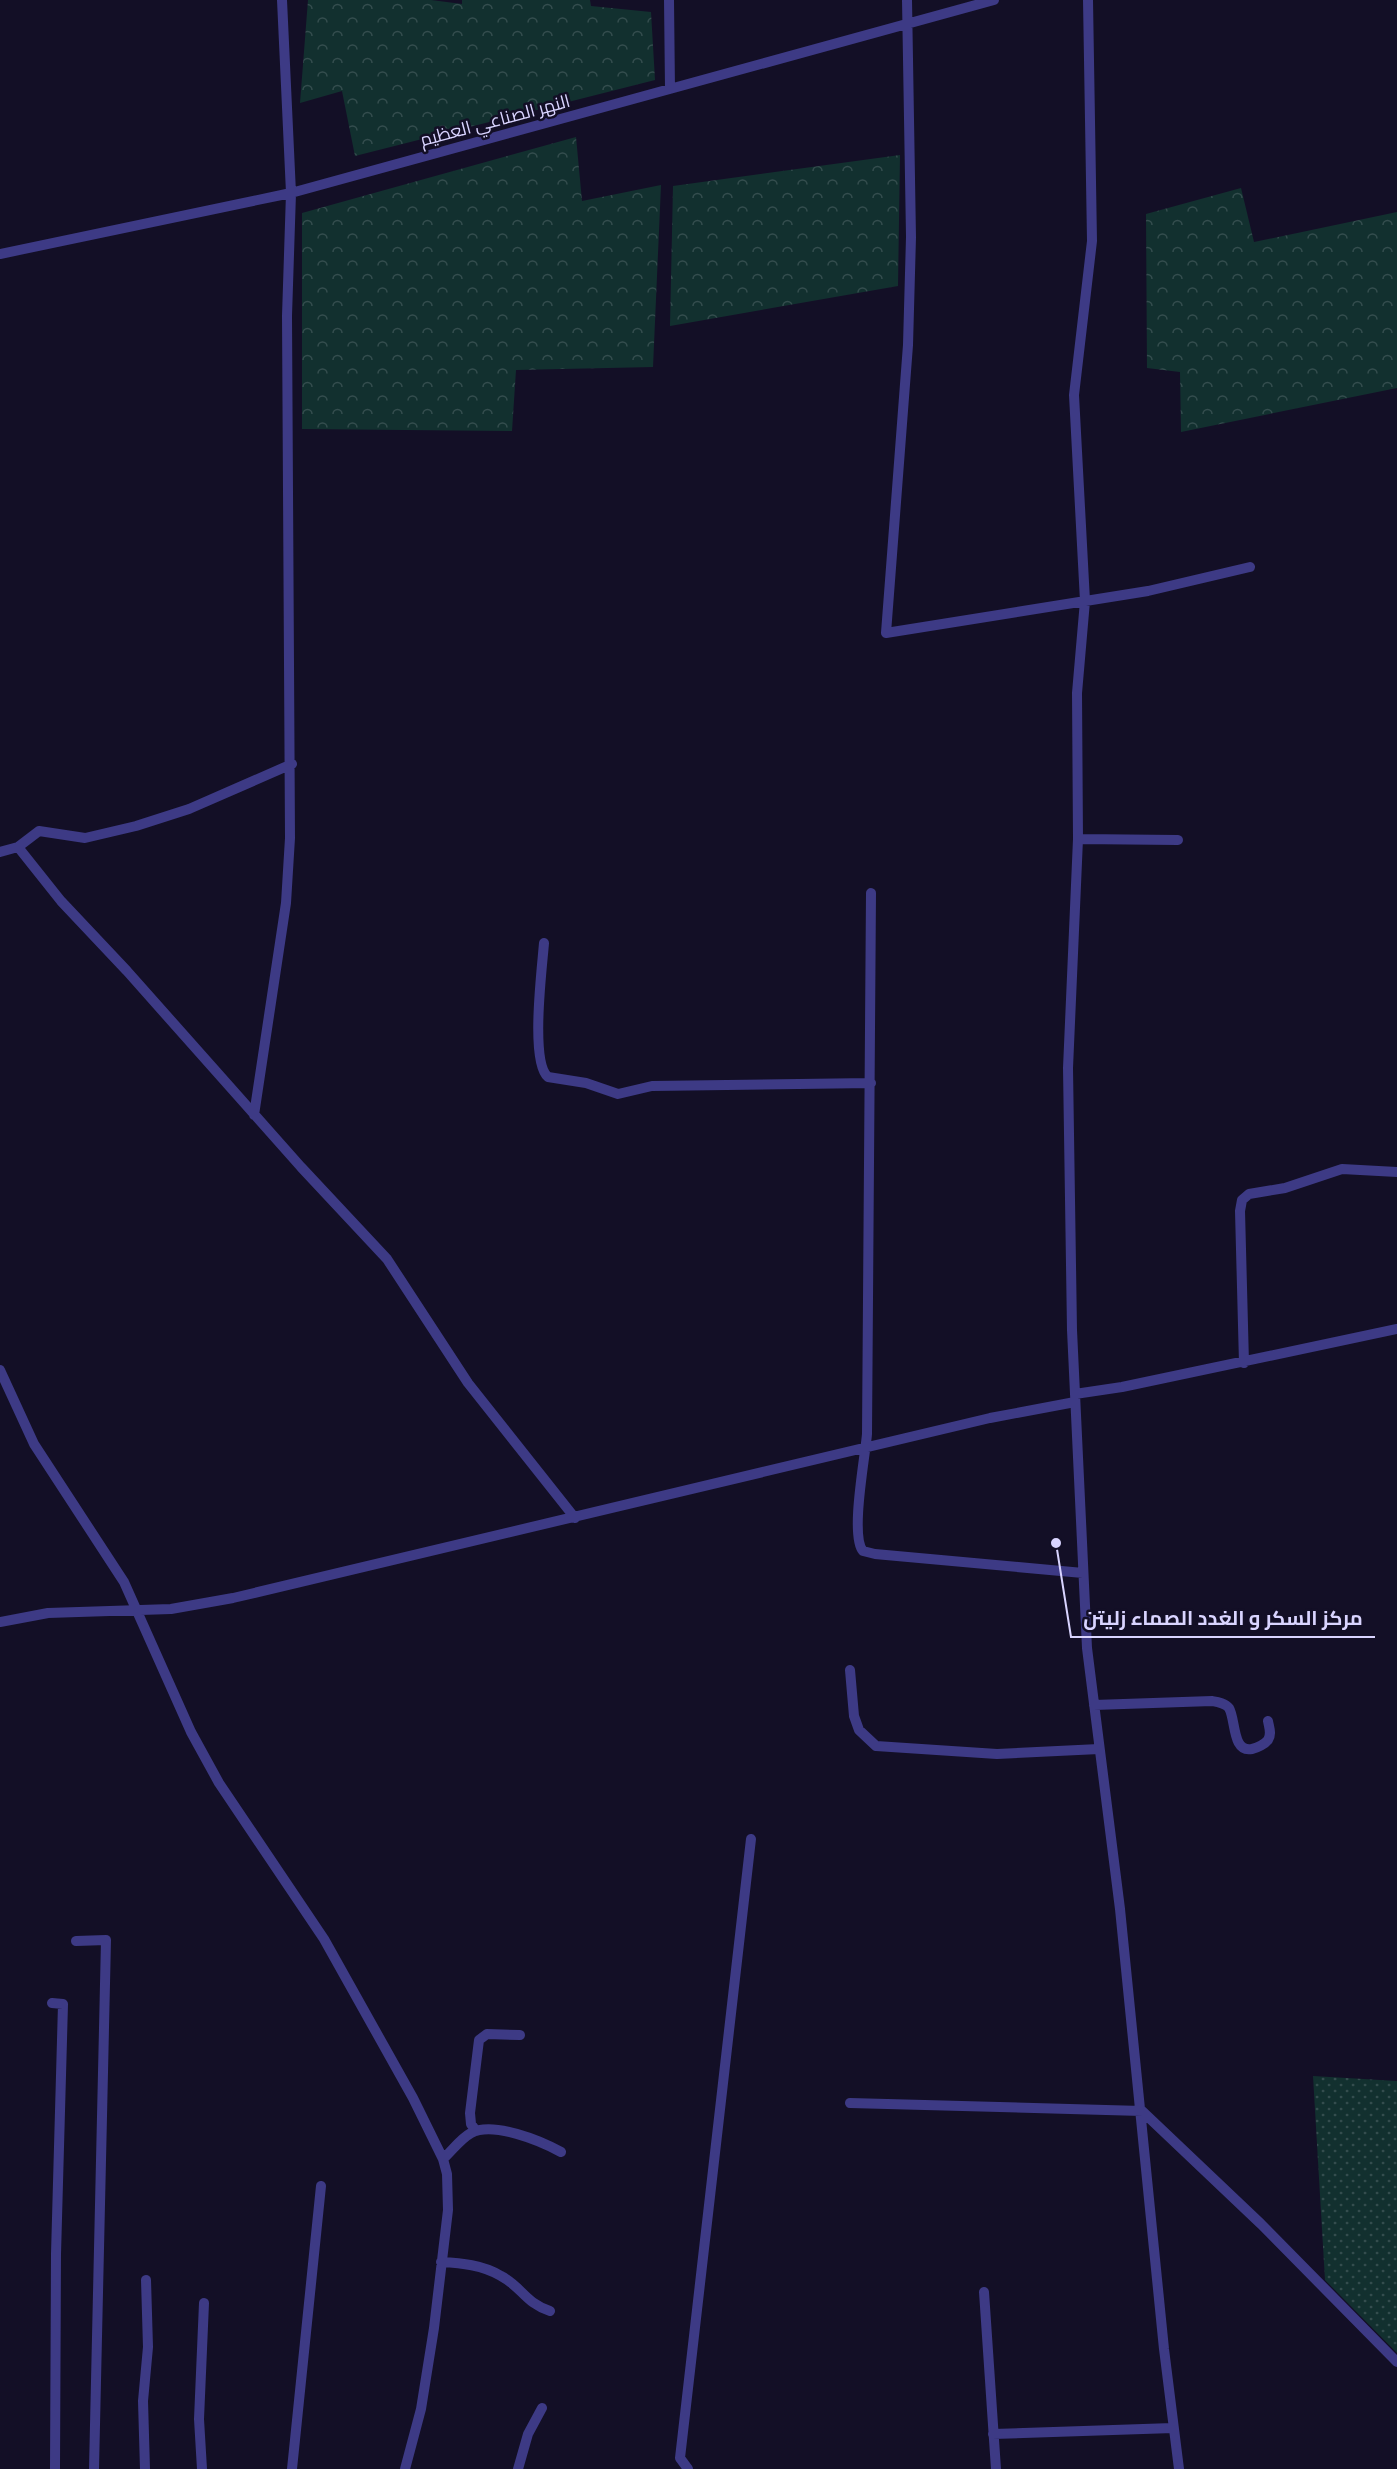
<svg xmlns="http://www.w3.org/2000/svg" width="1397" height="2469" font-family="'Titillium Web',Cairo,sans-serif">
<defs>
<pattern id="grass-dots" width="8" height="8" patternUnits="userSpaceOnUse" patternTransform="scale(1.5)"><rect width="8" height="8" fill="#12302f"/><path d="M2 2h.1M6 6h.1" fill="none" stroke="#344d4e" stroke-width="1.8" stroke-linecap="round"/></pattern>
<pattern id="forest-crowns" width="20" height="18" patternUnits="userSpaceOnUse" patternTransform="scale(1.5)"><rect width="20" height="18" fill="#12302f"/><path d="M2 6a3 3 0 1 1 6 0M12 15a3 3 0 1 1 6 0" fill="none" stroke="#344d4e"/></pattern>
</defs>
<rect width="100%" height="100%" fill="#130f26"/>
<!-- grass -->
<path fill="url(#grass-dots)" d="M1313,2076L1397,2081V2353L1325,2280Z"/>
<!-- forest -->
<path fill="url(#forest-crowns)" d="M308,0H431L462,4V0H590L591,6L651,12L655,80L355,156L342,91L300,103Z
M576,137L582,201L661,185L653,367L516,370L512,431L302,429V213Z
M900,155L898,286L670,326L673,186Z
M1241,188L1254,242L1397,212V388L1181,432L1180,372L1147,368L1146,214Z"/>
<g fill="none" stroke-linecap="round" stroke-linejoin="round">
<!-- minor -->
<path stroke="#3d3a85" stroke-width="10" d="M669,0L670,89
M907,0L911,237L908,345L886,633L1148,591L1250,567
M1088,0L1092,241L1074,395L1085,601L1077,693L1078,839L1068,1068L1072,1330L1087,1648L1120,1909L1164,2349L1179,2469
M0,254L291,193L994,0
M1078,839L1178,840
M18,847L61,901L127,971L301,1167L387,1259L468,1383L575,1518
M0,852L18,847L39,831L85,838L136,826L189,809L292,764
M871,893L867,1434C865,1458 850,1536 863,1551L875,1554L1083,1573
M544,943C542,969 530,1062 548,1077L586,1083L618,1094L652,1086L871,1083
M254,1115L286,903L290,838L287,316L291,193L282,0
M1244,1363L1240,1211L1242,1200L1249,1194L1285,1188L1342,1169L1397,1172
M0,1370L34,1444L124,1582L191,1732L219,1783L324,1939L413,2098L443,2159L447,2174L448,2210L434,2328L421,2409L405,2469
M1075,1394L1122,1387L1397,1329
M0,1622L48,1613L171,1609L233,1598L990,1418L1075,1402
M850,1670L854,1716L859,1730L876,1746L997,1754L1099,1749
M1094,1705L1212,1701C1218,1702 1225,1703 1229,1708C1236,1720 1232,1753 1252,1749C1257,1748 1265,1744 1268,1740C1272,1734 1269,1727 1268,1721
M76,1941L106,1940L94,2469
M52,2003L63,2004L56,2254L55,2469
M850,2103L1142,2111L1261,2224L1397,2362
M476,2131L471,2124L470,2113L479,2040L487,2034L520,2035
M443,2159C452,2151 460,2139 471,2133C493,2121 541,2141 561,2152
M441,2262C461,2263 483,2265 501,2276C522,2287 525,2303 550,2311
M984,2292L996,2469
M993,2434L1173,2428
M145,2469L143,2401L148,2347L146,2280
M202,2469L199,2419L204,2303
M292,2469L321,2186
M518,2469L528,2434L542,2408
M688,2469L680,2458L751,1839"/>
</g>
<g text-anchor="middle" dominant-baseline="central" stroke-width="5" stroke-linejoin="round" paint-order="stroke">
<!-- street labels -->
<g font-size="18" fill="#d9d4ff" stroke="#130f26">
<text transform="translate(495 120) rotate(-15)">النهر الصناعي العظيم</text>
</g>
</g>
<!-- callouts -->
<path fill="none" stroke="#d9d4ff" stroke-width="2" d="M1056 1543L1071 1637H1375"/>
<circle fill="#d9d4ff" stroke="#130f26" stroke-width="2" cx="1056" cy="1543" r="6"/>
<g font-size="20" text-anchor="middle" font-weight="bold" fill="#d9d4ff" stroke="#130f26" stroke-width="5" stroke-linejoin="round" paint-order="stroke">
<text x="1223" y="1625">مركز السكر و الغدد الصماء زليتن</text>
</g>
</svg>
